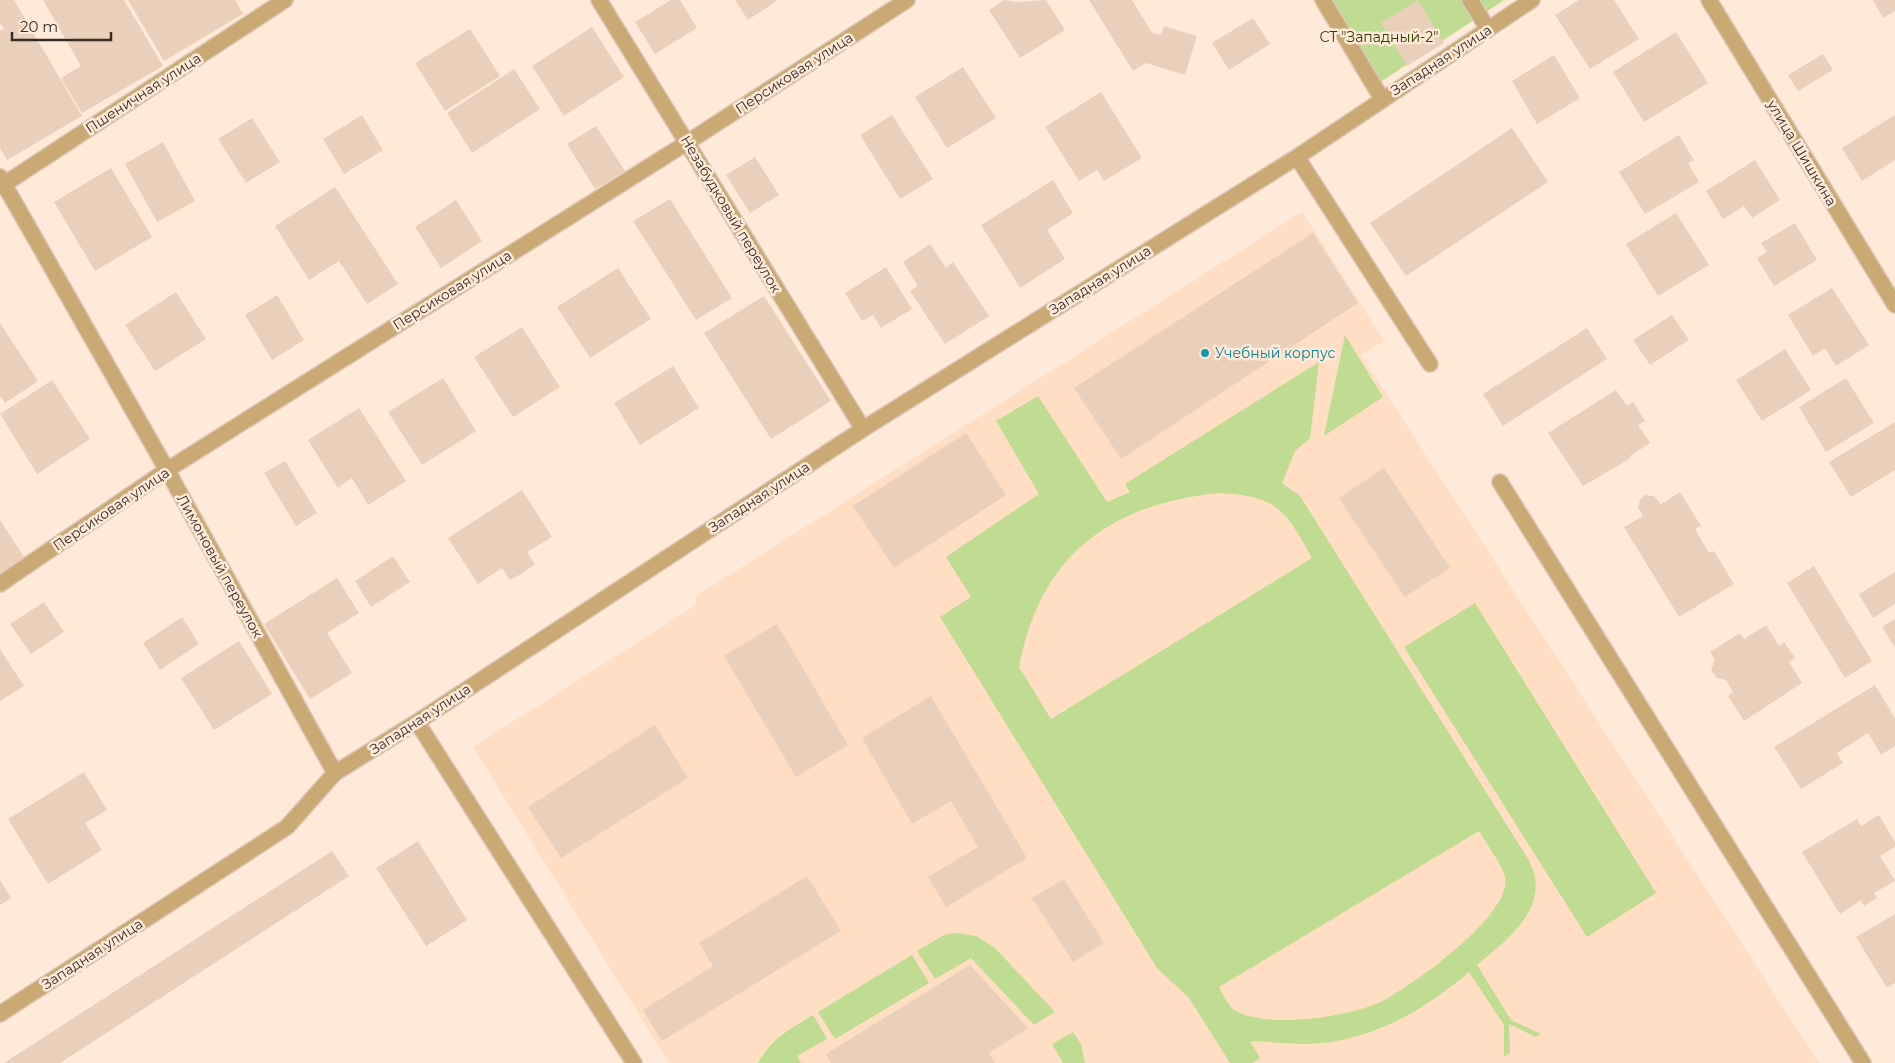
<svg xmlns="http://www.w3.org/2000/svg" width="1895" height="1063" font-family="Montserrat,sans-serif">
<rect width="100%" height="100%" fill="#ffead9"/>
<!-- built -->
<path fill="#ffdec3" d="M1302,212L1384,341L1361,355L1819,1063H669L473,747L696,605V596Z"/>
<!-- green -->
<path fill="#c0db92" fill-rule="evenodd" d="M1313,0H1504L1367,91Z
M1345,335L1383,397L1324,436Z
M1319,362L1310,438L1295,451L1282,483L1300,496L1528,859C1531,865 1534,871 1535,877C1541,917 1502,943 1477,965L1511,1020L1541,1034L1536,1037L1509,1024L1510,1053L1504,1057V1025L1469,972C1428,1007 1385,1033 1331,1042C1304,1046 1276,1042 1250,1041L1260,1058L1252,1063H1230L1189,998L1157,968L940,617L971,597L946,557L1039,494L996,421L1038,396L1107,502L1130,492L1125,484ZM1218,493C1277,496 1284,508 1312,558L1051,719L1019,667C1041,555 1108,505 1218,493ZM1479,831C1485,841 1503,867 1505,877C1514,914 1407,990 1378,1003C1347,1017 1262,1030 1233,1009C1228,1005 1222,993 1219,987Z
M1475,603L1656,893L1587,937L1404,647Z
M956,933L976,936L995,948L1055,1012L1034,1025L971,958L935,979L917,951L944,935Z
M912,955L929,983L835,1039L818,1012Z
M813,1015L827,1039L797,1056L801,1063H758C772,1038 789,1030 813,1015Z
M1073,1032L1081,1044L1085,1063H1063L1052,1044Z"/>
<!-- building -->
<path fill="#ead0ba" d="M0,0H14L82,116L7,160L0,148V31L4,29L0,23Z
M43,0H124L163,66L82,113L61,78L81,66Z
M128,0H235L243,14L164,61Z
M671,0H680L697,28L655,54L635,22Z
M735,0H776L777,1L748,20Z
M1004,0L1017,2L1046,0L1065,30L1020,58L989,10Z
M1089,0H1132L1152,33L1161,35L1164,26L1197,36L1185,75L1146,63L1133,71Z
M1418,0L1444,43L1407,66L1381,23Z
M1579,0H1614L1639,39L1590,69L1555,15Z
M1873,0H1895V11L1883,18Z
M1253,18L1270,44L1229,70L1212,43Z
M592,27L624,77L564,116L532,66Z
M470,29L500,76L445,111L415,63Z
M1676,32L1708,83L1644,122L1613,72Z
M1823,54L1833,70L1798,91L1788,75Z
M1554,55L1580,98L1537,124L1512,81Z
M963,67L996,118L947,148L915,97Z
M514,69L540,109L472,153L447,113Z
M1101,92L1142,158L1104,181L1097,170L1079,181L1045,127Z
M362,115L383,150L344,174L323,139Z
M892,115L933,179L900,199L860,135Z
M1895,115V160L1862,181L1842,148Z
M252,118L280,162L246,183L218,139Z
M596,126L625,171L595,189L567,144Z
M1512,128L1548,182L1406,276L1370,223Z
M1679,135L1694,160L1688,163L1699,182L1645,214L1619,172Z
M163,142L195,201L157,222L125,164Z
M755,157L779,195L750,213L726,175Z
M1755,160L1780,200L1752,218L1744,206L1723,219L1706,191Z
M111,168L152,237L95,271L54,202Z
M1053,180L1073,213L1047,230L1065,259L1020,288L981,225Z
M335,187L398,284L367,304L339,261L309,280L275,226Z
M670,199L732,298L696,320L633,221Z
M456,200L482,241L441,268L415,227Z
M1676,213L1709,265L1658,296L1626,244Z
M1795,223L1817,260L1774,286L1757,258L1767,252L1761,243Z
M1313,233L1358,303L1121,459L1074,388Z
M930,244L946,268L953,262L989,316L945,344L910,291L918,286L903,262Z
M886,267L912,309L881,328L873,315L862,321L845,293Z
M618,268L651,319L590,358L557,307Z
M1832,288L1869,345L1836,366L1825,348L1813,356L1788,315Z
M176,292L206,339L155,371L125,325Z
M277,295L304,340L272,360L245,315Z
M764,296L831,401L771,439L704,333Z
M1672,315L1689,340L1650,365L1633,340Z
M0,323L38,381L5,403L0,396Z
M522,327L560,387L513,417L474,357Z
M1587,328L1607,359L1503,426L1483,394Z
M1785,349L1811,390L1762,421L1736,380Z
M673,366L699,408L640,445L614,403Z
M443,378L476,431L422,465L388,412Z
M1846,378L1874,423L1826,452L1799,407Z
M52,380L90,439L37,474L0,414Z
M1616,390L1627,406L1633,402L1645,421L1638,425L1650,443L1630,456L1631,458L1583,486L1548,433Z
M359,408L406,481L368,505L352,478L338,488L308,440Z
M1895,422V470L1851,497L1829,462Z
M966,433L1006,495L894,568L853,506Z
M285,461L317,513L296,526L264,473Z
M1384,468L1450,568L1405,597L1339,498Z
M522,490L552,537L527,552L535,564L523,573L510,580L502,568L478,584L448,538Z
M1680,492L1701,526L1695,529L1709,553L1714,551L1734,584L1679,617L1624,527L1643,516L1638,508L1640,500L1644,495L1654,496L1661,504Z
M0,520L24,557L0,573Z
M393,556L410,582L371,607L355,581Z
M1814,566L1872,661L1845,678L1787,583Z
M1895,572V604L1873,618L1859,594Z
M337,578L359,613L327,633L352,673L310,699L264,624Z
M44,602L64,632L31,654L10,624Z
M182,617L199,644L160,670L143,643Z
M1895,619V648L1882,627Z
M777,624L848,745L796,777L724,656Z
M1766,625L1779,646L1784,642L1795,658L1789,662L1802,683L1744,721L1728,696L1733,692L1726,680L1717,678L1711,670L1715,660L1710,652L1740,633L1744,639Z
M239,641L272,694L214,730L181,678Z
M0,649L24,686L0,701Z
M1875,685L1895,718V746L1881,755L1868,733L1837,753L1843,763L1801,789L1774,747Z
M931,696L1027,858L946,907L928,877L978,847L951,801L912,824L862,738Z
M655,725L688,778L561,858L528,807Z
M84,772L107,810L85,823L102,850L48,884L8,819Z
M1879,815L1895,842V847L1880,856L1895,881L1874,893L1877,898L1864,906L1861,900L1840,914L1802,852L1857,819L1861,826Z
M418,841L467,920L426,946L376,868Z
M332,851L349,876L60,1063H4Z
M807,876L841,931L662,1041L643,1010L713,966L699,943Z
M1064,879L1104,943L1073,962L1032,898Z
M0,880L11,898L0,905Z
M1895,914V983L1887,988L1856,937Z
M970,965L1028,1028L989,1053L995,1063H831L826,1054Z"/>
<g fill="none" stroke-linecap="round" stroke-linejoin="round">
<!-- minor casing -->
<g stroke="#dbc8b8" stroke-width="18">
<path id="minor" d="M599,0L863,429
M1323,0L1382,99
M1470,0L1488,29
M1709,0L1895,305
M1297,157L1430,364
M0,177L167,470L335,773
M0,187L285,0
M1500,482L1863,1063
M0,584L167,470L688,142L907,0
M417,722L634,1063
M0,1014L287,827L335,773L417,722L863,429L1297,157L1532,0"/>
</g>
<!-- minor -->
<use href="#minor" stroke="#caa975" stroke-width="15"/>
</g>
<!-- markers -->
<circle fill="#0f9aa8" stroke="#ffead9" stroke-width="2" cx="1205" cy="353" r="5"/>
<g text-anchor="middle" dominant-baseline="central" stroke-width="5" stroke-linejoin="round" paint-order="stroke">
<!-- park labels -->
<g font-size="14" fill="#2e3f00" stroke="#ffead9">
<text x="1379" y="37">СТ "Западный-2"</text>
</g>
<!-- street labels -->
<g font-size="14" fill="#352c23" stroke="#ffead9">
<text transform="translate(1441 60) rotate(-33)">Западная улица</text>
<text transform="translate(794 73) rotate(-33)">Персиковая улица</text>
<text transform="translate(143 93) rotate(-33)">Пшеничная улица</text>
<text transform="translate(1802 153) rotate(59)">улица Шишкина</text>
<text transform="translate(731 214) rotate(59)">Незабудковый переулок</text>
<text transform="translate(1100 280) rotate(-32)">Западная улица</text>
<text transform="translate(452 290) rotate(-32)">Персиковая улица</text>
<text transform="translate(759 497) rotate(-33)">Западная улица</text>
<text transform="translate(111 509) rotate(-34)">Персиковая улица</text>
<text transform="translate(220 566) rotate(61)">Лимоновый переулок</text>
<text transform="translate(420 719) rotate(-33)">Западная улица</text>
<text transform="translate(92 954) rotate(-33)">Западная улица</text>
</g>
<!-- culture labels -->
<g font-size="14" fill="#0d838f" stroke="#ffead9" text-anchor="start">
<text x="1215" y="353">Учебный корпус</text>
</g>
</g>
<!-- scale -->
<path d="M12 32v8h99v-8" fill="none" stroke="#352c23" stroke-width="2.5"/>
<text x="20" y="32" font-size="15" fill="#352c23" stroke="#ffead9" stroke-width="4" paint-order="stroke">20 m</text>
</svg>
